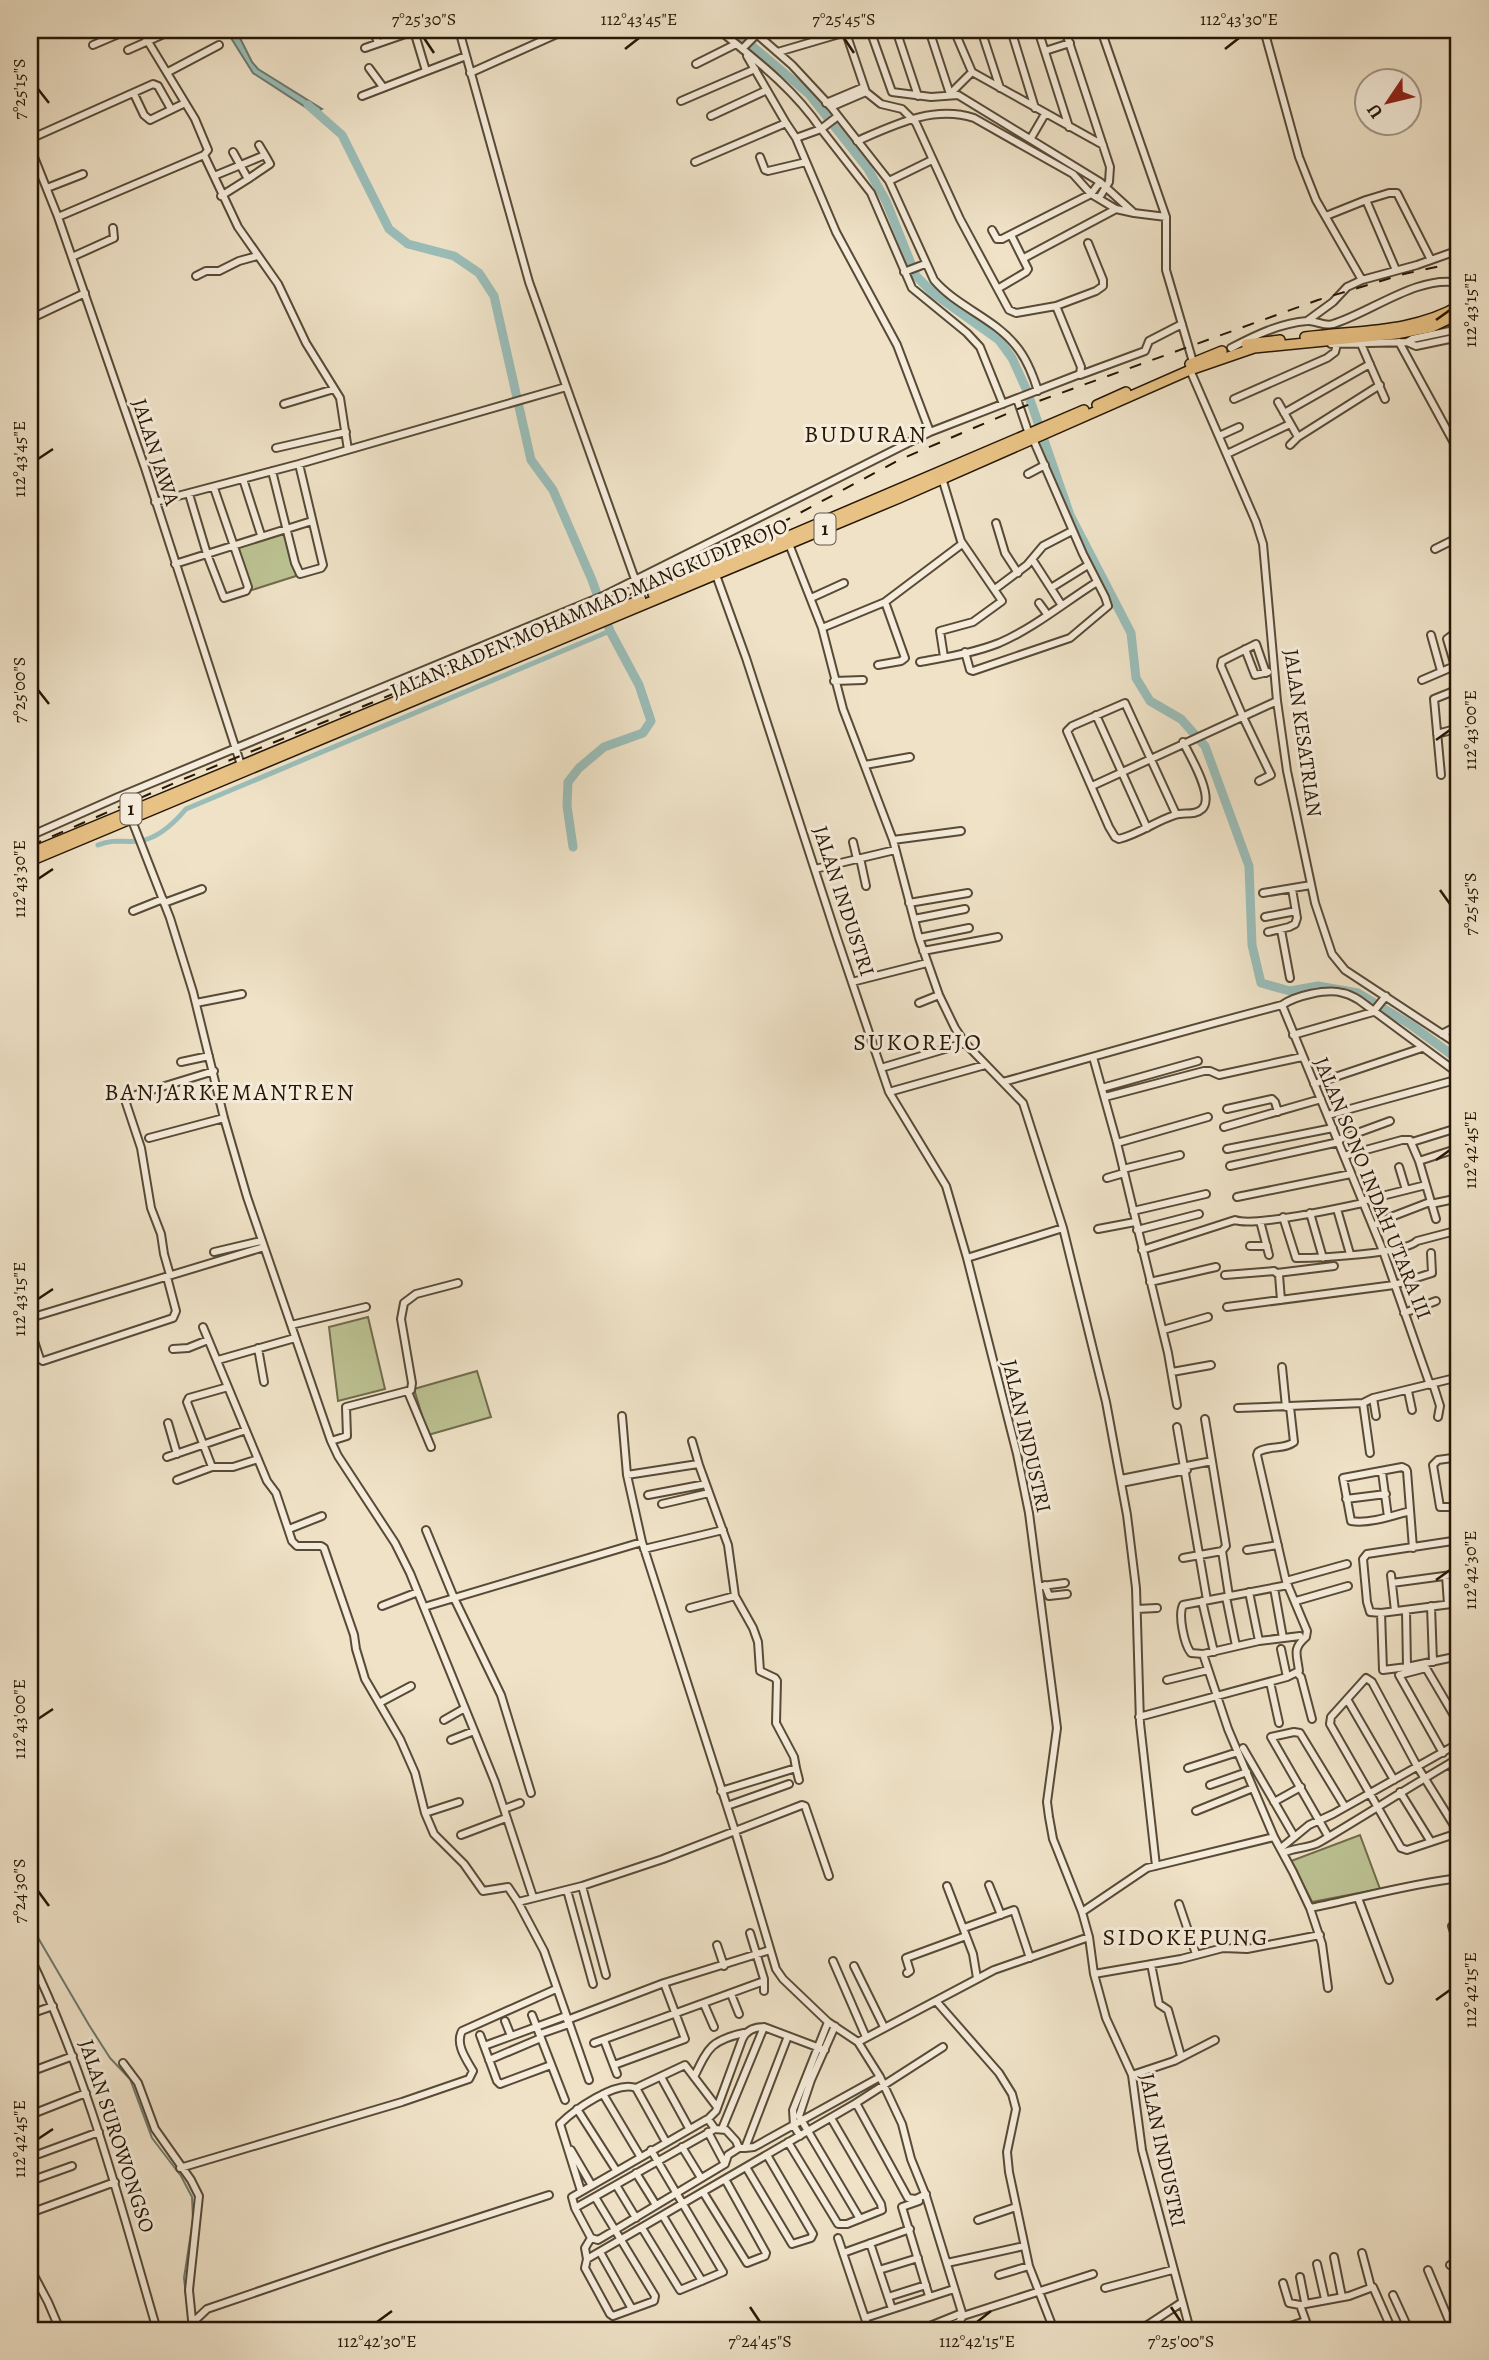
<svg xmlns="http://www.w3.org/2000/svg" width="1489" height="2360" font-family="Alegreya,serif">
<rect width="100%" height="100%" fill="#efe2c7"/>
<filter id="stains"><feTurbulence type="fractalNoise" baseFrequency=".00286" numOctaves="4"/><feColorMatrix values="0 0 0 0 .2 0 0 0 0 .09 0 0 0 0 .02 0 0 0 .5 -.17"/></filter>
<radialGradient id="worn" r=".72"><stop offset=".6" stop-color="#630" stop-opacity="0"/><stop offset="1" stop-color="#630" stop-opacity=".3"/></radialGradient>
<!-- green -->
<path fill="#bcc293" stroke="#716c4c" stroke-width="2" d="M283,532L299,575L249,591L237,547Z
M368,1317L385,1389L338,1401L329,1327Z
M477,1371L491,1417L428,1435L414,1389Z
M1360,1835L1380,1889L1312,1902L1291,1861Z"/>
<!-- water -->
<path fill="#9abdb8" stroke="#6c7b71" stroke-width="2" d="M226,30H236L252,62L258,69L322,109L316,112L307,108L253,73Z"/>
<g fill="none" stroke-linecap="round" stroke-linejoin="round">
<!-- stream -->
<path stroke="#6c7b71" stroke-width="2" d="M30,1924L89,2025L110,2058L130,2079L152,2138L181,2176L192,2197L193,2220L184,2278L189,2322"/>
<!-- canal -->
<path stroke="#9abdb8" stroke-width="5" d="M98,845C116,838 123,843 139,841C157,839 175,822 186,809L610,631"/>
<!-- river -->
<path stroke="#9abdb8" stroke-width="9" d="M733,30L809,94L868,169L886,201L916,276L933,293L999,340L1012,358L1027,391L1070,515L1131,633L1136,678L1150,701L1181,719L1205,746L1249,866L1252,945L1261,983L1290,991L1318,986L1358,993L1411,1025L1459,1060
M308,105L342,135L389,229L408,244L454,256L479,273L494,296L531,460L553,490L592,580L610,631L639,685L651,721L643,733L604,747L579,768L568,782L567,806L573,847"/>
<!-- minor casing -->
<g stroke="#584a36" stroke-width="10">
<path id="minor" d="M141,30L195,119L208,150L204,155L238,227L278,284L306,343L340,398L348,450
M373,30L378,43
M459,30L529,282L642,599
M719,30C756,60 794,89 821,129L838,116
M752,30L792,65L831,107L889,181L934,280C957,307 994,318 1016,346C1027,359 1033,375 1038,391
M896,30L918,96
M929,30L950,94
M954,30L972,72L1103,145
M981,30L1000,88
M1011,30L1035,108
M1038,30L1069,127
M1065,30L1110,167L1109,182L1099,198
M1101,30L1166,217V270L1193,362
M1264,30L1299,157L1316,200L1362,280
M414,31L426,71
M93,45L128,30
M365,48L417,30
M742,49L757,34
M128,50L173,30
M1045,51L1070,43
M778,52L846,32
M747,56L786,123
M696,64L736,44
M369,68L383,87
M168,72L219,45
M470,73L566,30
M134,94L144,115L150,120L185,103
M950,94L972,72
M362,96L466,56
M681,101L755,69
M826,103L864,87
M831,107L866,92
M711,116L767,90
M796,138L821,129L871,193L912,288L967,333L980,347L1003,404
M1031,138L1045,114
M30,139L153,84L158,86L171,109
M857,141C894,125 933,105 974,118L1073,174L1091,194L1116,209L1134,213L1100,182L958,95L931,97L892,92L870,30
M30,147L58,217L145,468L242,768
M233,152L248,179L270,164L265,155
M760,157L765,170L768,171L806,162
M695,162L786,123L796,138L836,232L897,345L930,432L1080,374L1081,367L1056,306L1016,313L1009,310L960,219L916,123L902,109L881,104L866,92L845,30
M214,176L265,155L259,145
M889,181L932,160
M47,188L83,174
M221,196L248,179
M1134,213L1166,217
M1326,216L1366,200
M58,217L204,155
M992,230L997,239H1002L1091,194L1100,182
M72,257L114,238L113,228
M1024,258L1116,209
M1396,270L1366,200L1389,193H1397L1431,260
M904,272L925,264
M196,276L206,271H219L239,261L257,256
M999,288L1026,272L1028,269L1011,235
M1056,306L1096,291L1103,286V280L1088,243
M30,319L85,293
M1307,321L1333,302L1347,287L1362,280L1417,265L1459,250
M1399,342L1459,452
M1407,342L1416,346L1459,337
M1331,344L1407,342L1412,339L1459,329
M1361,344L1385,399
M1231,348C1254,336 1280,323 1307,321C1316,320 1324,327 1333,324C1370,313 1419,274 1459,283
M1190,370L1256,522L1263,544L1277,701L1287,771L1315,903L1332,954L1345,970L1459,1045
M1080,375L1145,351L1149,341L1182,324
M1017,399L1029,434
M1234,399L1327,358L1335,352L1337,344
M1278,402L1298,437
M284,404L334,389
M1284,413L1370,364
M1219,436L1239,427
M1290,445L1298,437L1380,385
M276,448L346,432
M1227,454L1290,424
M272,471L295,563L300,574L321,568L323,565L299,464
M1028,474L1045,465
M942,478L961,541L1002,601L973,622L940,631L944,657
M243,479L261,535
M189,494L207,554L224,598L246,591L248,587L214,488
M155,502L299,464L566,387
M996,523L1005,553L1018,573
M789,544L822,628L843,709L893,840L919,938L939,995L955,1028L965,1043L1023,1103L1063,1228L1106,1402L1127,1515L1136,1588L1140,1723L1156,1866
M1435,549L1459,537
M1032,559L1061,604
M175,564L312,521
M716,575L746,658L837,938L889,1092L946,1186L967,1258L1017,1454L1029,1513L1057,1728L1047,1802L1049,1817L1053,1839L1082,1912L1089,1937L1094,1974L1106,2018L1132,2075L1142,2150L1190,2330
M1051,588L1088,565
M995,589L1027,565L1043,546L1072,531
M811,598L844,583
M1039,603L1047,614
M822,628L885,602L962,544
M1431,635L1441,671
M1245,649L1255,675L1268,672
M965,652L970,670L973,671L1070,638L1108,606L1105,597L1083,554L1033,439
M920,662C946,657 974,653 999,643C1034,628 1065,602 1097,582
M878,665L901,661L905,658L885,602
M1455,666L1447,639L1459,630
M1452,667L1459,683
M1422,680L1457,665
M834,681L863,680
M1096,715L1147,828
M1437,734L1459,728
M865,765L910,757
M1441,775L1434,699L1459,689
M1259,781L1271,775L1243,717L1221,666L1222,661L1256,644L1266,673
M1092,786L1277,701
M1176,814L1125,703L1072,726L1067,731L1109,827L1115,837L1119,839C1139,834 1156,821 1175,815C1183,812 1195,816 1202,809C1215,797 1190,756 1183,742
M131,818L170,918L193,992L224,1118L247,1197L331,1441L338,1456L395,1543L410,1573L495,1782L533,1897
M30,836L118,797L605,595L930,432
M893,840L961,831
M853,842L857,859
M860,858L866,886
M815,869L895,850
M1263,893L1311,885
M164,903L202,889
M909,903L968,893
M133,911L163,899
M1265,917L1296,911
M914,919L965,909
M1281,930L1290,978
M1268,932L1289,927L1295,924L1297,918L1292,889
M1459,936L1454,938L1455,950L1459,953
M919,938L969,928
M923,951L998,937
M852,982L927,963
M196,1003L242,994
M919,1003L939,995
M1282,1005L1383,1251L1430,1385
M1373,1012L1386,996
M1442,1034L1459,1025
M1293,1035L1373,1012
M1093,1057L1117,1143L1168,1353L1177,1405
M181,1062L209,1056
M881,1068L965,1043
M1003,1082C1096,1056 1189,1029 1282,1005C1295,996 1327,988 1343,993C1349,994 1354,997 1359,1000L1459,1074
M1314,1084L1422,1048
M1102,1088L1198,1061
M889,1092L985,1065
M1105,1097L1204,1071H1210L1219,1075L1302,1057
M1227,1109L1272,1099L1275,1102L1278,1112
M1328,1115L1459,1079
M1224,1127L1321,1099
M149,1138L224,1118
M1338,1140L1390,1121
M1412,1142L1454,1129
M1117,1143L1208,1117
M1227,1149L1333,1128
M1344,1156L1402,1140H1410L1419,1161L1436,1219
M1419,1161L1459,1148
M1230,1166L1339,1142
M1399,1167L1406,1190
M1123,1169L1180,1155
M1107,1178L1124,1173
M1237,1197L1351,1174
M1362,1201L1426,1185
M1431,1204L1459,1198
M1337,1209L1350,1254
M1133,1211L1206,1194
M1310,1213L1323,1258
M1283,1217L1296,1258C1318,1258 1404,1254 1417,1241L1459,1230
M1260,1221L1269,1255
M1373,1226L1391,1217L1430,1202
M1098,1229L1135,1222
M1137,1230L1199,1214
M1250,1246H1267
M1142,1250L1235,1220C1253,1227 1340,1208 1363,1203
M214,1252L261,1241
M967,1258L1063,1228
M1277,1273L1334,1266
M170,1275L164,1254L161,1234L151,1208L141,1148L125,1100L129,1097L214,1071
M1225,1275L1274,1271L1279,1275L1281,1300
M1150,1282L1216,1267
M1227,1307L1394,1285L1432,1273L1431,1253
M1404,1313L1436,1301
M30,1318L264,1247
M291,1325L366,1307
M203,1327L267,1481L276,1493L292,1541L297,1546H321L324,1548L354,1635L356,1649L365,1679L400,1739L415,1773L425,1813L434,1834L464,1864L483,1891L508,1887L518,1902
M30,1329L40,1359L43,1361L173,1318L176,1311L167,1277
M1163,1330L1208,1317
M258,1348L264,1382
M173,1349L188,1348L208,1340
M218,1360L295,1338
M1282,1367L1286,1407
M1172,1372L1211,1365
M1433,1384L1440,1406L1438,1417
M1408,1391L1412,1410
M408,1392L431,1447
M1373,1398L1376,1416
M1363,1403L1370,1453
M1238,1408L1363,1403L1373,1398L1459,1377
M622,1416L627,1475L642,1542L735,1831L776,1969L783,1979L828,2022L858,2042L880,2077L902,2124L911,2159L926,2196L963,2316
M168,1423L177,1454
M1177,1427L1207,1600
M331,1441L347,1436L346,1407L411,1390L412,1383L401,1319L404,1303L416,1294L458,1283
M692,1441L699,1465L728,1545L735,1596L753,1628L758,1642L760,1671L775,1678L777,1681L776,1723L794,1757L796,1768
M167,1457L246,1430
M1459,1457L1438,1460L1433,1465L1440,1507H1459
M212,1467L187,1402L189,1398L228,1387
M1382,1472L1388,1517
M627,1475L698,1464
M1121,1479L1212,1461
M177,1480L212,1467H233L258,1459
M1121,1483L1187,1470
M648,1495L706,1484
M1346,1499L1386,1494
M662,1504L709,1493
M1410,1511C1392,1516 1369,1524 1351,1521L1343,1478L1402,1467L1406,1469L1407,1471L1413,1548
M289,1529L322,1516
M426,1530L454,1598L501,1695L531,1793
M1459,1540L1367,1554L1363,1559L1367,1602L1370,1612L1381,1613L1459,1603
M644,1549L723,1530
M1247,1550L1278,1545
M1222,1551L1229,1596
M1183,1558L1222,1551L1226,1546L1205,1419
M1391,1575L1395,1611
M1446,1576L1448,1604
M1286,1581L1347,1564
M1392,1583L1459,1574
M1045,1585L1049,1596L1067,1594
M1288,1585L1183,1605C1178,1615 1184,1644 1191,1653L1203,1654L1259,1641L1300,1636
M1042,1586L1065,1583
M1274,1588L1283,1638
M1249,1592L1259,1641
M1226,1597L1236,1646
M1202,1601L1214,1652
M1296,1601L1348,1586
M1457,1603L1458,1656
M382,1606L418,1592
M1431,1606L1433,1662
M424,1607L642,1542
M690,1608L735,1596
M1137,1609L1157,1608
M1406,1610L1407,1667
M1381,1613L1383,1670L1407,1667L1459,1656
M1281,1649L1287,1677
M1203,1654L1228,1729L1274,1837L1293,1872L1310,1908C1360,1898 1409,1884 1459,1878
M1298,1674L1301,1677L1312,1719
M1366,1678L1372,1682L1417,1766L1455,1827L1456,1830L1452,1835L1407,1850L1401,1848L1330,1724L1331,1717Z
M1167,1680L1208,1670
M1270,1682L1279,1723
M1347,1699L1394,1780
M379,1703L411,1686
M1139,1717L1287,1677L1299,1671C1297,1654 1292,1649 1306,1637L1307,1631L1286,1581L1257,1455L1258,1452C1269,1445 1284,1450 1294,1442L1290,1407
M444,1720L465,1708
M451,1740L474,1731
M1243,1748L1294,1836
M1443,1753L1399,1675L1426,1668L1459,1724
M1450,1763L1459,1779
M1188,1768L1238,1752
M1210,1785L1247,1772
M721,1791L796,1768L799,1780
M1400,1792L1431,1842
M1274,1802L1301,1787
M727,1806L789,1784
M504,1809L520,1803
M1196,1811L1253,1788
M425,1813L459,1802
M461,1835L506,1818
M1328,1836L1271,1737L1294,1732L1300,1733L1345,1807
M1281,1848L1309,1825L1333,1814L1459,1743
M1283,1853C1295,1847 1308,1849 1320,1842C1366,1815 1412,1785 1459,1758
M989,1885L1001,1915
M582,1886L606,1975
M947,1886L973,1954L977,1978
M567,1890L593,1984
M1358,1898L1389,1980
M1179,1904L1196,1954
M1310,1908L1322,1944L1328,1988
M1082,1912L1147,1868L1274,1837
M1459,1921L1452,1926L1459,1948
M964,1928L1014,1910L1030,1958
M750,1933L764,1979V1991
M717,1945L724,1966
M30,1957C88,2077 120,2204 157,2330
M833,1961L866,2037
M1151,1964L1159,2004L1168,2010L1181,2056
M854,1966L884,2027
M907,1973L910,1971L906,1958L966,1936
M1094,1974L1181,1959L1223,1948L1247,1949L1320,1935
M731,1994L739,2014
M936,2001L999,2073L1012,2094L1016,2109L1007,2152L1009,2172L1029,2266L1054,2330
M704,2004L714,2027
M30,2014L53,2006
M532,2015L565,2100
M567,2020L664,1983L770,1950
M505,2021L511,2036
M835,2026L811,2080L799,2116L860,2219
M540,2034L569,2024
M480,2035L497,2081L500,2084L551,2065
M604,2040L617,2074
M858,2042L994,1970L1089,1937
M594,2043L764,1981
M484,2046L566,2016
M489,2060L541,2038
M123,2063L138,2083L155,2129L191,2180L199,2196L189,2290L193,2330
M614,2065L685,2039L664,1983
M30,2072L73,2056
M1132,2075L1174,2061L1215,2040
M661,2077L689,2128
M694,2077C708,2048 711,2040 744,2033
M589,2080L544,1951L518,1902L582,1886L663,1859L802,1805L805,1806L829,1876
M603,2094L640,2156
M856,2103L908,2198L916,2199L926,2194
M577,2109L616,2170
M30,2115L86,2093
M708,2119L716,2111L742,2040C746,2030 754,2027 764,2027L825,2050
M715,2129L708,2119L704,2121L572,2197L575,2208L591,2238L598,2240L615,2230L725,2164L728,2155L739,2148H745L788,2036
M722,2129L764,2027
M708,2132L725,2164
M800,2136L794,2126L793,2110L828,2022
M666,2142L636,2088L685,2065L717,2107
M788,2142L838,2224H847L882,2210L881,2204L831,2118
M682,2147L701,2178
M745,2148L754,2147L880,2077
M571,2150L591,2184
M39,2154L99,2132
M746,2167L792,2244L811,2238L813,2234L767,2155
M180,2168L402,2102L469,2079L473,2071C466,2059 455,2044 462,2031L556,1989
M636,2173L656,2205
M30,2181L72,2166
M616,2185L636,2218
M581,2191L560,2124C574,2110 616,2080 636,2088
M703,2192L747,2263L765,2256L766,2253L725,2179
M919,2201L902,2207L929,2296
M575,2208L715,2129L726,2130L736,2141L739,2148
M30,2213L115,2182
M663,2216L702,2281
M978,2220L1016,2207
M642,2228L680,2290L723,2272L651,2150
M591,2238L585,2248L587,2259L585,2268L610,2314L613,2316L654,2301L655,2296L595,2197
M838,2238L869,2330
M870,2243L892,2309
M600,2252L632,2309
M843,2253L910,2229
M1362,2253L1371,2287
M1334,2257L1342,2297
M587,2259L856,2103L943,2047
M947,2263L1024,2246
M1317,2264L1325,2299
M1450,2265L1459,2261
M30,2268L48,2302L60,2330
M879,2270L918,2258
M1428,2270L1453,2330
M999,2275L1029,2266
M1300,2277L1305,2302
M1283,2283L1289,2303L1300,2305L1309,2330
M1105,2288L1172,2270
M1393,2295L1409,2330
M888,2297L926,2285
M1300,2305L1349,2296L1373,2287L1392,2330
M865,2318L954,2289
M179,2330L187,2328L207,2309L385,2248L549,2195
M920,2330L962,2313
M937,2330L959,2322L963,2316L1093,2274
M1140,2330L1181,2303
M1279,2330L1305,2321"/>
</g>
<!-- highway casing -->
<g stroke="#261706" stroke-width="12">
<path id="highway" d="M1305,337C1357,330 1413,333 1459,306
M1246,344L1280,340
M1190,364L1222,351
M1097,405L1126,392
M653,594L1084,410
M30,853L640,600
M30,861L899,498L1190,370L1254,348L1396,334L1432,327L1459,314"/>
</g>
<!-- minor -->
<use href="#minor" stroke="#f5ecdb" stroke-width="6"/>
<!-- highway -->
<use href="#highway" stroke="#e8c184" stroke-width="9"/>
<!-- rail -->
<path stroke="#261706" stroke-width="2" stroke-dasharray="12 12" stroke-linecap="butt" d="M30,846L186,778L381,699L639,591L781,523L899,460L1025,406L1318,300L1404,274L1459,262"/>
</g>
<!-- ticks -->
<path fill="none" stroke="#261706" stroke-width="2.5" d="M424,38L434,53M844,38L854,53M625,49L639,38M1225,49L1239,38M38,89L49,103M1436,320L1450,310M38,459L53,449M38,690L49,704M1436,740L1450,730M38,879L53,869M1440,890L1450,904M1436,1160L1450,1150M38,1299L53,1289M1436,1580L1450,1570M38,1719L53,1709M38,1891L49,1906M1436,2000L1450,1990M38,2139L53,2129M750,2307L760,2322M1171,2307L1181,2322M377,2322L392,2311M977,2322L991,2311"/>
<g text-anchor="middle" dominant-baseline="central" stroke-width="6" stroke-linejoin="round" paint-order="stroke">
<!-- shield labels -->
<g fill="#f5ecdb" stroke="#645746" stroke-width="2">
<rect x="814.5" y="513.5" width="21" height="31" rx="5"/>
<rect x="120.5" y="793.5" width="21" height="31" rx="5"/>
</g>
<g font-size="19" font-weight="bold" fill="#261706">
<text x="825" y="529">1</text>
<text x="131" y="809">1</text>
</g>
<!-- street labels -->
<g font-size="21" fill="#261706" stroke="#f5ecdb">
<text transform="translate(156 452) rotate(72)">JALAN JAWA</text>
<text transform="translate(589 608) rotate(-23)">JALAN RADEN MOHAMMAD MANGKUDIPROJO</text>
<text transform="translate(1303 733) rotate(82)">JALAN KESATRIAN</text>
<text transform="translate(844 901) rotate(72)">JALAN INDUSTRI</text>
<text transform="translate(1373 1188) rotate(68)">JALAN SONO INDAH UTARA III</text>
<text transform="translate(1027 1436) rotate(77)">JALAN INDUSTRI</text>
<text transform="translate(117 2136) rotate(72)">JALAN SUROWONGSO</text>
<text transform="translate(1163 2150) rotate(78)">JALAN INDUSTRI</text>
</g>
<!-- quarter labels -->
<g font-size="24" letter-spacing="2" fill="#261706" stroke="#f5ecdb">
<text x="866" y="434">BUDURAN</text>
<text x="918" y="1042">SUKOREJO</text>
<text x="230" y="1092">BANJARKEMANTREN</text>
<text x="1186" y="1937">SIDOKEPUNG</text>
</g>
</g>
<!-- margin -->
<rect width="1489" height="2360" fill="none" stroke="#efe2c7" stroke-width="77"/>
<!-- north arrow -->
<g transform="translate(1388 102) rotate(235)"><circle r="33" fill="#f5ecdb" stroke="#a29786" stroke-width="2"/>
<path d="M0-5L12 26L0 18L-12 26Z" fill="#8f2418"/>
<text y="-10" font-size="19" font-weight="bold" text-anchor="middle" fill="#261706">U</text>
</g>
<rect x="38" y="38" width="1412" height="2284" fill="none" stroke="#261706" stroke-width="2.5"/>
<g font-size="18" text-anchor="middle" fill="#261706">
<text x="424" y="25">7°25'30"S</text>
<text x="639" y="25">112°43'45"E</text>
<text x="844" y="25">7°25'45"S</text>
<text x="1239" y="25">112°43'30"E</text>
<text transform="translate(19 89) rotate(-90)" y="6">7°25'15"S</text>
<text transform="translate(1470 310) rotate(-90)" y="6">112°43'15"E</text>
<text transform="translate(19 459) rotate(-90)" y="6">112°43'45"E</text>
<text transform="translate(19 690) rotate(-90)" y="6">7°25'00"S</text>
<text transform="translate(1470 730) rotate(-90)" y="6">112°43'00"E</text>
<text transform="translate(19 879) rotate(-90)" y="6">112°43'30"E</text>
<text transform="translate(1470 904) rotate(-90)" y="6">7°25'45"S</text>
<text transform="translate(1470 1150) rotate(-90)" y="6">112°42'45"E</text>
<text transform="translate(19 1299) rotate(-90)" y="6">112°43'15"E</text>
<text transform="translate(1470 1570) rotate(-90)" y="6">112°42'30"E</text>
<text transform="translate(19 1719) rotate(-90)" y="6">112°43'00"E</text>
<text transform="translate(19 1891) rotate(-90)" y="6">7°24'30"S</text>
<text transform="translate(1470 1990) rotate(-90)" y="6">112°42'15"E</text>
<text transform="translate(19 2139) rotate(-90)" y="6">112°42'45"E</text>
<text x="377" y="2347">112°42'30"E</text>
<text x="760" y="2347">7°24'45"S</text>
<text x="977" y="2347">112°42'15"E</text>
<text x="1181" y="2347">7°25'00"S</text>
</g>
<rect width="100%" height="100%" filter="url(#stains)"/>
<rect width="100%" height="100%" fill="url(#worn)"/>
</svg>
